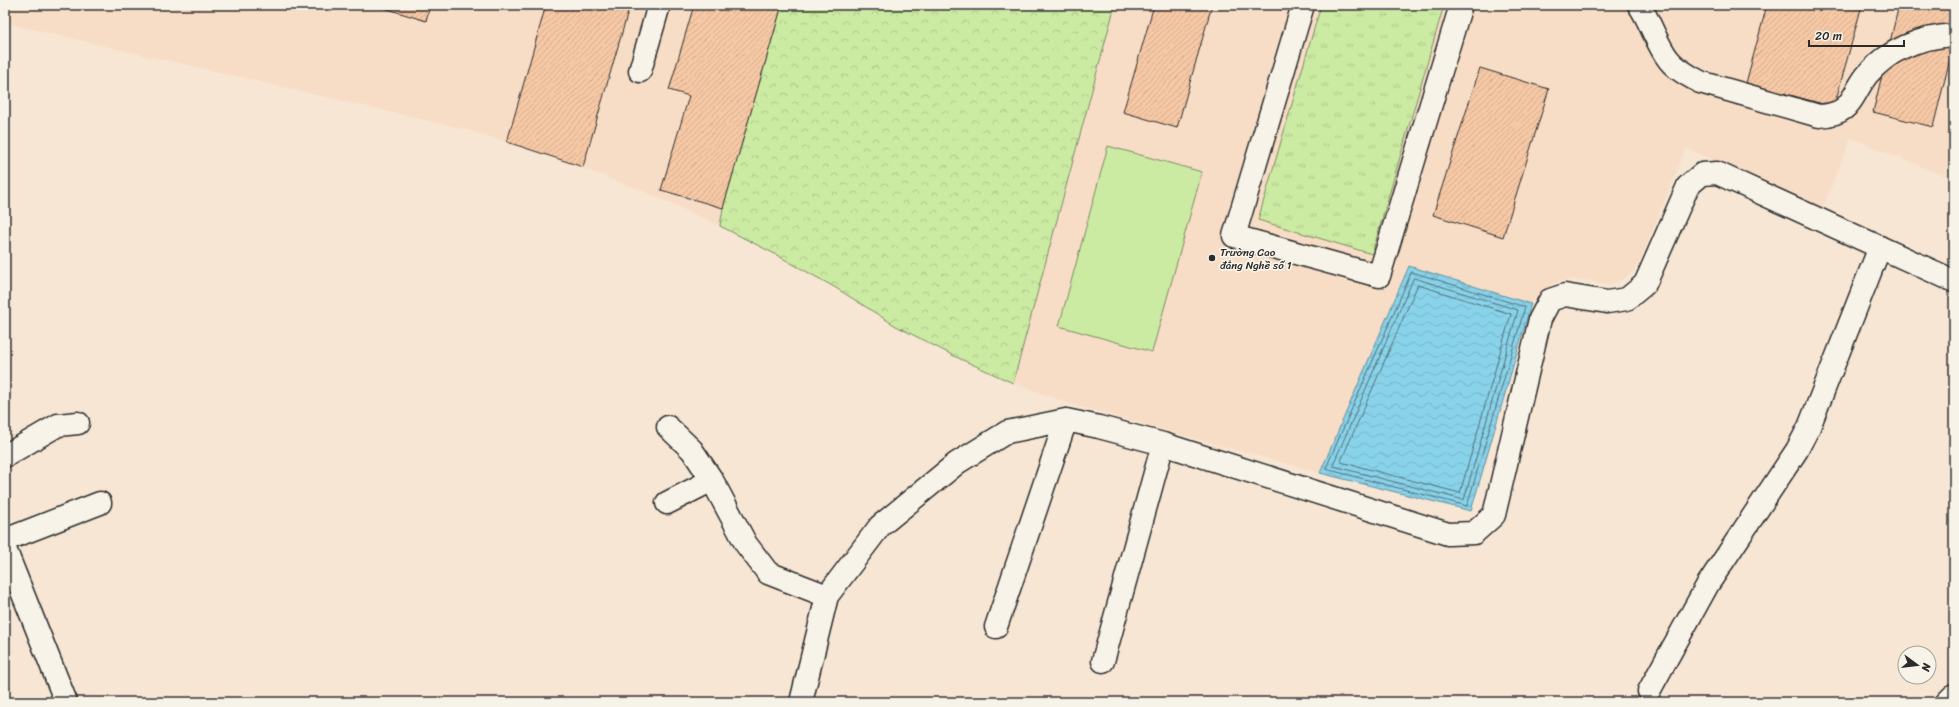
<svg xmlns="http://www.w3.org/2000/svg" width="1959" height="707" font-family="Sriracha,sans-serif">
<defs>
<pattern id="grass-tufts" width="24" height="20" patternUnits="userSpaceOnUse"><rect width="24" height="20" fill="#cbeaa2"/><path d="M3 7l-1-3M5 7V3M7 7l1-3M15 17l-1-3M17 17v-4M19 17l1-3" fill="none" stroke="#aec98c"/></pattern>
<pattern id="forest-crowns" width="20" height="18" patternUnits="userSpaceOnUse"><rect width="20" height="18" fill="#cbeaa2"/><path d="M2 6a3 3 0 1 1 6 0M12 15a3 3 0 1 1 6 0" fill="none" stroke="#aec98c"/></pattern>
<pattern id="water-waves" width="16" height="10" patternUnits="userSpaceOnUse"><rect width="16" height="10" fill="#89d3ea"/><path d="M0 5q4-4 8 0t8 0" fill="none" stroke="#76b5c9"/></pattern>
<pattern id="building-hatch" width="6" height="6" patternUnits="userSpaceOnUse"><rect width="6" height="6" fill="#f6c8a5"/><path d="M-1 1l2-2M0 6l6-6M5 7l2-2" fill="none" stroke="#d3ac8e"/></pattern>
</defs>
<rect width="100%" height="100%" fill="#f7e6d4"/>
<filter id="ink" filterUnits="userSpaceOnUse"><feTurbulence type="fractalNoise" baseFrequency=".025" numOctaves="2"/><feDisplacementMap in="SourceGraphic" scale="8" xChannelSelector="R" yChannelSelector="G"/><feConvolveMatrix kernelMatrix="1 2 1 2 8 2 1 2 1" color-interpolation-filters="sRGB"/></filter>
<g filter="url(#ink)">
<!-- built -->
<path fill="#f7ddc6" d="M5,5H1954V142L1945,176L1851,138L1822,209L1686,148L1639,264L1631,273L1622,280L1611,284H1600L1586,280H1572L1560,281L1549,286L1539,294L1531,304L1471,511L1320,473L1136,422L1074,405L1013,383L954,356L896,326L836,288L773,253L720,226L648,193L545,154L464,129L5,23Z"/>
<!-- grass -->
<path fill="url(#grass-tufts)" stroke="#7b8a66" d="M1321,5H1444L1372,254L1258,220Z"/>
<!-- forest -->
<path fill="url(#forest-crowns)" stroke="#7b8a66" d="M782,5H1115L1013,383L954,356L896,326L836,288L773,253L720,226L723,208Z"/>
<!-- garden -->
<path fill="#cbeaa2" stroke="#7b8a66" d="M1108,146L1202,172L1152,352L1059,326Z"/>
<!-- water -->
<path fill="url(#water-waves)" stroke="#63909e" d="M1409,266L1531,304L1471,511L1320,473Z"/>
<g fill="none" stroke-linecap="round" stroke-linejoin="round">
<!-- shore -->
<path stroke="#516e77" stroke-width="1" d="M1412,272L1525,307L1467,506L1326,469Z
M1414,278L1518,310L1464,500L1333,466Z
M1418,285L1511,314L1460,493L1341,462Z"/>
</g>
<!-- building -->
<path fill="url(#building-hatch)" stroke="#2b2b2b" d="M378,5H430L426,21L378,6Z
M546,5H630L583,167L507,142Z
M694,5H782L723,208L661,190L689,96L669,90Z
M1154,5H1212L1177,128L1123,112Z
M1767,5H1862L1834,107L1746,83Z
M1899,5H1954V43L1933,127L1873,112Z
M1480,68L1549,89L1503,237L1433,215Z"/>
<g fill="none" stroke-linecap="round" stroke-linejoin="round">
<!-- minor casing -->
<g stroke="#2b2b2b" stroke-width="25">
<path id="minor" d="M1303,5L1234,236L1379,276L1461,5
M1639,5C1651,22 1656,44 1669,60C1677,70 1689,76 1700,82L1819,116C1853,114 1850,97 1867,75C1889,49 1921,37 1954,35
M640,71L659,5
M668,427L692,450L712,480L746,544L768,573L827,596
M5,456L58,425L78,423
M667,503L712,480
M5,540L100,503
M5,549L66,702
M996,627L1066,420
M1103,661L1163,444
M1649,691L1708,584L1797,450L1809,427L1880,247
M801,702L827,596L880,526L957,463L1007,432L1066,420L1099,427L1163,444L1448,534L1474,533L1494,515L1540,319L1550,300L1565,295L1607,302L1627,299L1645,284L1688,186L1702,174L1717,173L1954,281
M1947,702L1954,695"/>
</g>
<!-- minor -->
<use href="#minor" stroke="#f7f3e8" stroke-width="22"/>
</g>
</g>
<!-- markers -->
<circle fill="#2b2b2b" stroke="#f7f3e8" stroke-width="1.5" cx="1212" cy="258" r="4"/>
<g text-anchor="middle" dominant-baseline="central" stroke-width="3.5" stroke-linejoin="round" paint-order="stroke">
<!-- poi labels -->
<g font-size="11" fill="#2b2b2b" stroke="#f7f3e8" text-anchor="start">
<text x="1220" y="252">Trường Cao<tspan x="1220" dy="13">đẳng Nghề số 1</tspan></text>
</g>
</g>
<!-- margin -->
<rect width="1959" height="707" fill="none" stroke="#f7f3e8" stroke-width="20"/>
<rect x="10" y="10" width="1939" height="687" fill="none" stroke="#2b2b2b" stroke-width="1.5" filter="url(#ink)"/>
<!-- north arrow -->
<g transform="translate(1917 665) rotate(105)"><circle r="19" fill="#f7f3e8" stroke="#a5a39c"/>
<path d="M0-3L7 15L0 10L-7 15Z" fill="#2b2b2b"/>
<text y="-6" font-size="11" font-weight="bold" text-anchor="middle" fill="#2b2b2b">N</text>
</g>
<!-- scale -->
<path d="M1809 40v6h95v-6" fill="none" stroke="#2b2b2b" stroke-width="2"/>
<text x="1815" y="40" font-size="12" fill="#2b2b2b" stroke="#f7f3e8" stroke-width="3" paint-order="stroke">20 m</text>
</svg>
